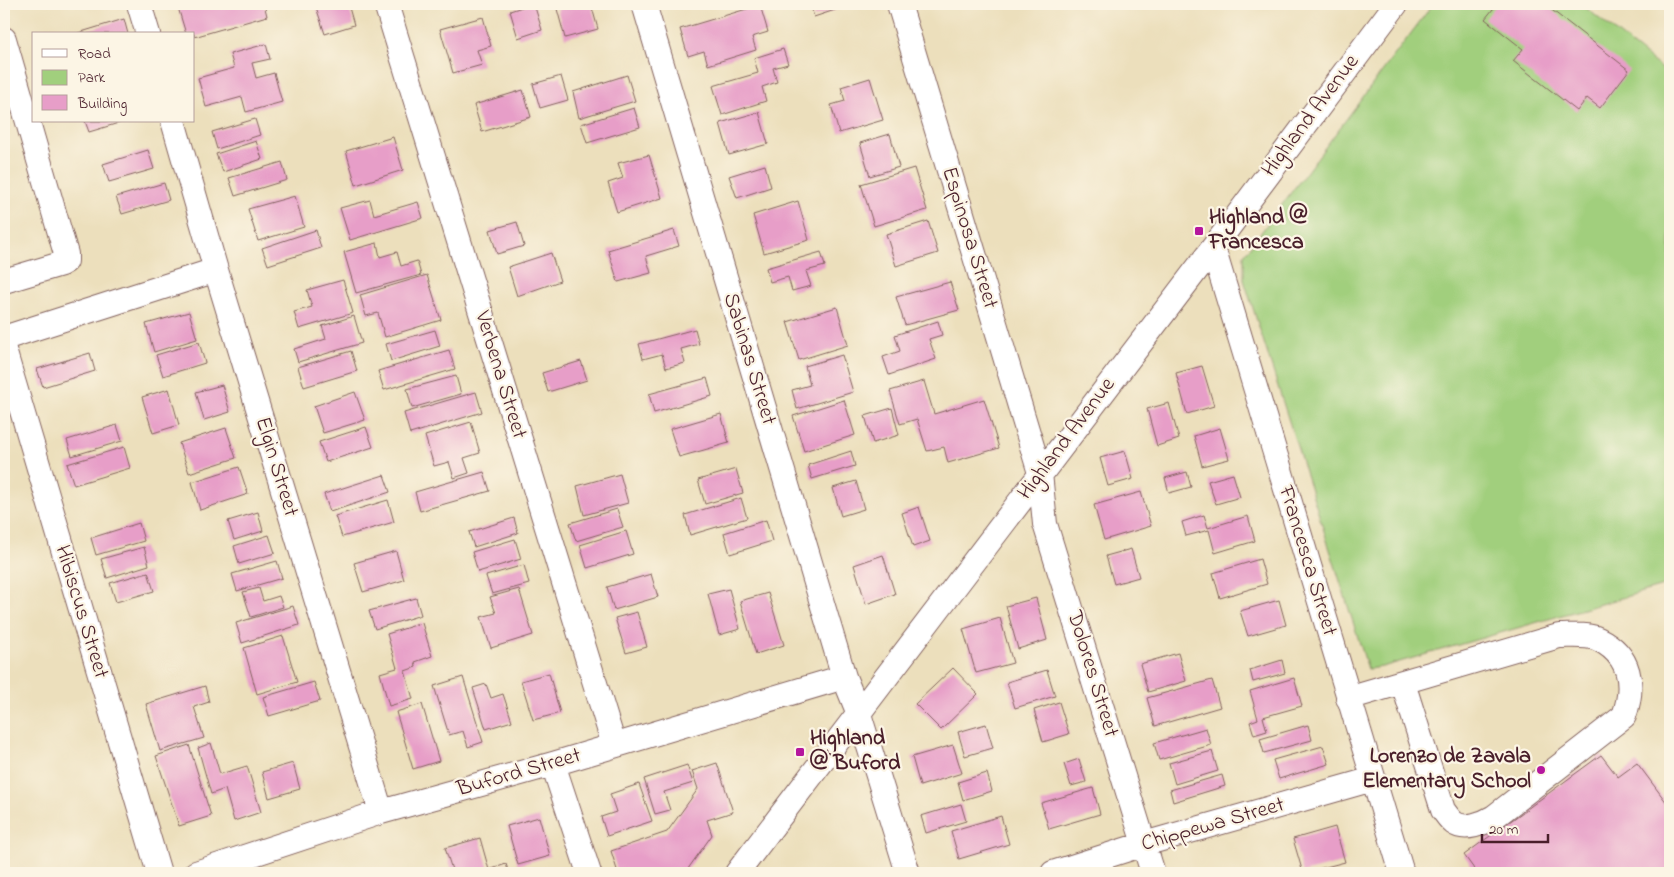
<svg xmlns="http://www.w3.org/2000/svg" width="1674" height="877" font-family="'Indie Flower',sans-serif">
<rect width="100%" height="100%" fill="#fcf5e5"/>
<filter id="ink" filterUnits="userSpaceOnUse"><feTurbulence type="fractalNoise" baseFrequency=".02" numOctaves="2"/><feDisplacementMap in="SourceGraphic" scale="10" xChannelSelector="R" yChannelSelector="G"/><feConvolveMatrix kernelMatrix="1 2 1 2 8 2 1 2 1" color-interpolation-filters="sRGB"/></filter>
<filter id="wash" filterUnits="userSpaceOnUse"><feTurbulence type="fractalNoise" baseFrequency=".0096" numOctaves="4" result="noise"/><feDisplacementMap in="SourceGraphic" scale="20" xChannelSelector="R" yChannelSelector="G"/><feGaussianBlur stdDeviation="1.12" result="paint"/><feColorMatrix in="noise" values="0 0 0 0 0 0 0 0 0 0 0 0 0 0 0 0 0 1.4 0 .05"/><feComposite in="paint" operator="in"/></filter>
<g filter="url(#wash)">
<rect width="100%" height="100%" fill="#ecdfbc"/>
<!-- green -->
<path fill="#a1cf7d" stroke="#767754" d="M1433,4H1581L1670,75V584L1382,667L1368,669L1244,280V255Z"/>
<g id="blocks">
<!-- building -->
<path fill="#e79ec8" d="M177,4H264L267,16L194,37V34H186Z
M315,4H348L354,25L325,34Z
M531,4H534L542,30L518,38L510,11Z
M574,4H591L598,29L565,38L557,9Z
M810,4H853L814,17Z
M1497,4H1544L1629,70L1600,108L1587,98L1577,111L1513,61L1523,49L1485,19Z
M760,5L768,32L752,37L756,50L708,65L704,51L688,56L680,29Z
M483,17L491,46L477,50L482,65L453,73L440,29Z
M124,19L128,34H78V33Z
M266,44L270,59L252,63L256,78L274,73L282,102L246,112L242,97L206,107L198,78L234,68L230,54Z
M783,49L788,64L773,68L777,82L762,87L766,101L722,115L713,86L758,73L754,58Z
M627,75L635,101L579,118L573,92Z
M561,76L568,100L540,108L533,84Z
M870,78L883,120L839,133L831,105L845,101L841,87Z
M523,90L531,117L482,132L474,105Z
M634,108L640,127L587,143L581,124Z
M759,112L768,144L729,155L720,123Z
M255,119L260,135L217,149L212,132Z
M85,121H122V122L89,132Z
M890,134L899,167L870,176L860,143Z
M393,137L403,170L356,185L346,151Z
M256,141L262,159L223,172L216,154Z
M148,150L154,169L109,182L103,164Z
M649,155L662,198L617,212L608,183L623,178L618,163Z
M282,162L287,180L235,196L229,178Z
M765,165L771,187L737,198L729,176Z
M914,168L927,210L874,226L861,184Z
M164,183L169,200L122,214L116,197Z
M295,196L304,227L258,241L248,209Z
M370,200L374,215L418,202L423,218L350,240L340,208Z
M798,201L809,240L764,253L753,215Z
M928,221L938,253L896,266L886,234Z
M517,222L524,246L497,254L490,230Z
M316,230L321,248L268,265L262,248Z
M674,230L679,246L646,256L651,273L618,282L608,250Z
M377,243L380,257L397,252L401,266L417,261L421,275L356,293L344,252Z
M821,252L825,266L806,271L811,286L792,291L788,277L770,282L766,268Z
M551,253L560,281L517,296L508,267Z
M427,275L441,320L385,337L378,313L366,316L360,295Z
M343,280L353,313L299,329L294,312L312,307L307,290Z
M950,282L959,310L905,325L896,297Z
M837,307L848,345L799,360L787,322Z
M189,312L197,339L154,352L146,324Z
M354,316L362,343L298,362L294,349L326,339L322,326Z
M938,321L942,335L929,339L936,359L889,375L883,357L900,351L895,335Z
M695,329L699,344L681,349L685,363L666,368L662,354L643,359L639,344Z
M435,330L440,346L391,361L386,344Z
M199,342L205,363L163,376L156,355Z
M449,350L455,369L384,390L378,371Z
M351,351L357,371L304,387L298,367Z
M90,353L95,371L43,387L37,369Z
M842,355L853,392L797,409L792,390L810,385L805,366Z
M581,361L587,380L548,392L542,373Z
M1202,366L1214,406L1187,414L1176,373Z
M456,376L461,394L412,408L407,389Z
M707,378L712,396L654,413L649,394Z
M924,381L934,414L984,399L999,448L948,463L944,447L927,451L917,419L900,424L890,391Z
M222,385L230,412L204,420L196,392Z
M169,389L179,425L153,433L142,397Z
M355,392L365,420L323,433L314,406Z
M476,392L482,412L410,434L404,413Z
M844,400L855,435L804,451L793,416Z
M1169,403L1179,439L1157,446L1147,409Z
M892,408L899,435L873,443L865,416Z
M721,414L729,443L679,457L670,429Z
M471,422L480,453L464,458L469,473L454,478L449,462L434,466L425,436Z
M117,425L122,441L72,456L67,440Z
M366,427L373,447L326,462L319,442Z
M226,428L236,458L189,473L179,443Z
M1220,428L1229,459L1202,466L1194,436Z
M124,447L130,468L74,485L67,464Z
M851,451L855,466L812,479L808,465Z
M1125,451L1133,479L1108,486L1100,458Z
M239,467L248,494L200,510L192,482Z
M736,469L743,493L705,504L698,480Z
M484,472L490,491L420,511L415,492Z
M1187,472L1191,487L1169,493L1165,478Z
M620,474L628,503L584,515L577,486Z
M1233,474L1240,497L1216,504L1208,481Z
M384,475L390,492L330,512L324,494Z
M856,481L864,509L841,516L833,488Z
M1141,492L1151,526L1104,540L1094,505Z
M741,498L747,518L690,535L685,515Z
M388,500L394,522L342,537L335,516Z
M919,507L930,541L913,547L902,513Z
M617,509L623,527L576,541L570,523Z
M258,512L263,531L234,540L228,521Z
M1204,515L1208,528L1248,516L1255,541L1215,553L1209,530L1186,536L1182,522Z
M514,518L518,533L474,547L469,532Z
M766,520L772,541L730,554L724,533Z
M139,523L144,541L96,555L91,538Z
M626,531L633,554L587,568L580,545Z
M269,535L275,553L239,564L234,546Z
M515,539L521,559L478,572L472,552Z
M144,547L149,565L107,578L101,559Z
M1131,549L1139,577L1114,584L1106,556Z
M396,551L404,580L363,592L354,563Z
M883,555L895,594L866,604L854,565Z
M1260,559L1267,584L1220,598L1213,573Z
M277,561L282,578L237,591L232,574Z
M524,565L529,584L492,594L486,576Z
M148,572L154,591L116,602L110,583Z
M651,574L658,597L614,610L607,587Z
M259,588L263,601L279,596L283,607L251,617L243,592Z
M519,589L533,635L491,648L481,617L496,613L490,597Z
M729,589L740,629L719,635L708,594Z
M768,593L784,645L756,654L740,601Z
M416,598L421,615L375,629L369,611Z
M1036,598L1047,640L1018,649L1006,606Z
M1279,600L1286,625L1248,636L1240,611Z
M293,606L299,625L242,643L236,623Z
M637,612L647,647L626,653L615,618Z
M1000,618L1013,663L976,673L963,629Z
M422,623L432,656L415,662L416,667L405,671L413,699L389,706L380,673L397,668L387,634Z
M283,636L297,682L257,694L244,648Z
M1178,653L1186,681L1148,692L1140,664Z
M1282,660L1285,673L1253,682L1250,670Z
M953,668L978,694L941,730L915,704Z
M1047,670L1055,696L1015,708L1007,682Z
M549,673L560,713L533,720L521,681Z
M463,677L483,742L468,747L463,731L449,735L434,686Z
M1294,678L1302,706L1263,717L1267,731L1254,735L1250,722L1258,719L1250,691Z
M1212,680L1220,707L1155,726L1147,698Z
M314,682L320,701L269,716L263,697Z
M486,684L491,698L503,694L512,721L486,729L473,688Z
M205,686L209,702L194,707L204,738L160,751L146,704Z
M1059,702L1069,734L1043,742L1034,710Z
M422,704L439,761L413,769L396,712Z
M986,724L993,748L965,756L958,732Z
M1308,725L1312,740L1264,753L1260,739Z
M1206,728L1211,745L1159,760L1154,743Z
M211,743L220,774L247,766L261,812L234,821L225,789L211,794L198,748Z
M189,745L211,816L179,826L156,756Z
M953,745L962,773L920,786L912,757Z
M1323,746L1329,764L1279,779L1273,760Z
M1212,751L1218,771L1175,784L1169,763Z
M1601,755L1618,777L1637,763L1670,807V873H1477L1464,855Z
M1079,759L1086,782L1071,786L1064,764Z
M293,763L300,789L269,798L262,772Z
M717,763L733,812L707,820L712,835L685,873H618L611,851L667,832L698,789L692,771Z
M687,765L693,783L664,792L670,810L655,814L644,779Z
M987,773L992,791L963,800L958,782Z
M1222,775L1225,786L1173,802L1170,790Z
M639,784L652,821L607,836L601,817L616,812L610,794Z
M1093,788L1100,814L1049,829L1041,803Z
M961,804L966,821L926,833L921,816Z
M1001,816L1009,844L959,859L951,831Z
M539,817L550,856L518,865L507,826Z
M1335,827L1345,862L1303,873L1293,839Z
M480,838L489,870L506,864L509,873H453L445,848Z"/>
</g>
</g>
<g filter="url(#ink)">
<use href="#blocks" fill-opacity="0" stroke="#83625e" stroke-width="1"/>
<g fill="none" stroke-linecap="round" stroke-linejoin="round">
<!-- minor casing -->
<g stroke="#83625e" stroke-width="26">
<path id="minor" d="M139,4L148,34
M386,4L614,745
M644,4L844,677L859,714L908,873
M899,4L1040,473L1045,524L1153,873
M4,39L66,254V261L61,264L4,281
M173,121L216,270L381,812
M1213,248L1402,873
M4,338L216,270
M4,350L159,873
M1348,698L1559,636C1571,636 1586,634 1598,639C1631,655 1635,685 1624,716L1494,817C1484,823 1465,831 1454,823C1450,820 1446,814 1443,810L1403,683
M553,764L589,873
M196,873L381,812L553,764L844,677
M737,873L1213,248L1396,4
M1053,873L1144,844L1373,779"/>
</g>
<!-- minor -->
<use href="#minor" stroke="#fff" stroke-width="24"/>
</g>
</g>
<!-- markers -->
<g fill="#b5179e" stroke="#fcf5e5" stroke-width="2">
<rect x="1194" y="226" width="10" height="10" rx="2.5"/>
<rect x="795" y="747" width="10" height="10" rx="2.5"/>
<circle cx="1541" cy="770" r="5"/>
</g>
<g text-anchor="middle" dominant-baseline="central" stroke-width="4.5" stroke-linejoin="round" paint-order="stroke">
<!-- street labels -->
<g font-size="22" fill="#4a1f2b" stroke="#fcf5e5">
<text transform="translate(1311 116) rotate(-53)">Highland Avenue</text>
<text transform="translate(969 238) rotate(73)">Espinosa Street</text>
<text transform="translate(749 359) rotate(73)">Sabinas Street</text>
<text transform="translate(500 375) rotate(73)">Verbena Street</text>
<text transform="translate(1067 439) rotate(-53)">Highland Avenue</text>
<text transform="translate(276 467) rotate(73)">Elgin Street</text>
<text transform="translate(1307 561) rotate(73)">Francesca Street</text>
<text transform="translate(81 612) rotate(73)">Hibiscus Street</text>
<text transform="translate(1092 674) rotate(73)">Dolores Street</text>
<text transform="translate(519 773) rotate(-16)">Buford Street</text>
<text transform="translate(1213 825) rotate(-16)">Chippewa Street</text>
</g>
<!-- poi labels -->
<g font-size="22" font-weight="bold" fill="#4a1f2b" stroke="#fcf5e5" text-anchor="start">
<text x="1209" y="218">Highland @<tspan x="1209" dy="25">Francesca</tspan></text>
<text x="810" y="739">Highland<tspan x="810" dy="25">@ Buford</tspan></text>
<text x="1531" y="757" text-anchor="end">Lorenzo de Zavala<tspan x="1531" dy="25">Elementary School</tspan></text>
</g>
</g>
<!-- margin -->
<rect width="1674" height="877" fill="none" stroke="#fcf5e5" stroke-width="20"/>
<!-- legend -->
<rect x="32" y="32" width="162" height="90" fill="#fcf5e5" stroke="#b59f9b"/>
<rect x="42" y="49" width="25" height="8" fill="#ffffff" stroke="#b59f9b"/>
<text x="78" y="58" font-size="15" fill="#4a1f2b">Road</text>
<rect x="42" y="70" width="25" height="15" fill="#a1cf7d" stroke="#b59f9b"/>
<text x="78" y="82" font-size="15" fill="#4a1f2b">Park</text>
<rect x="42" y="95" width="25" height="15" fill="#e79ec8" stroke="#b59f9b"/>
<text x="78" y="108" font-size="15" fill="#4a1f2b">Building</text>
<!-- scale -->
<path d="M1482 834v8h66v-8" fill="none" stroke="#4a1f2b" stroke-width="2.5"/>
<text x="1489" y="834" font-size="15" fill="#4a1f2b" stroke="#fcf5e5" stroke-width="4" paint-order="stroke">20 m</text>
</svg>
